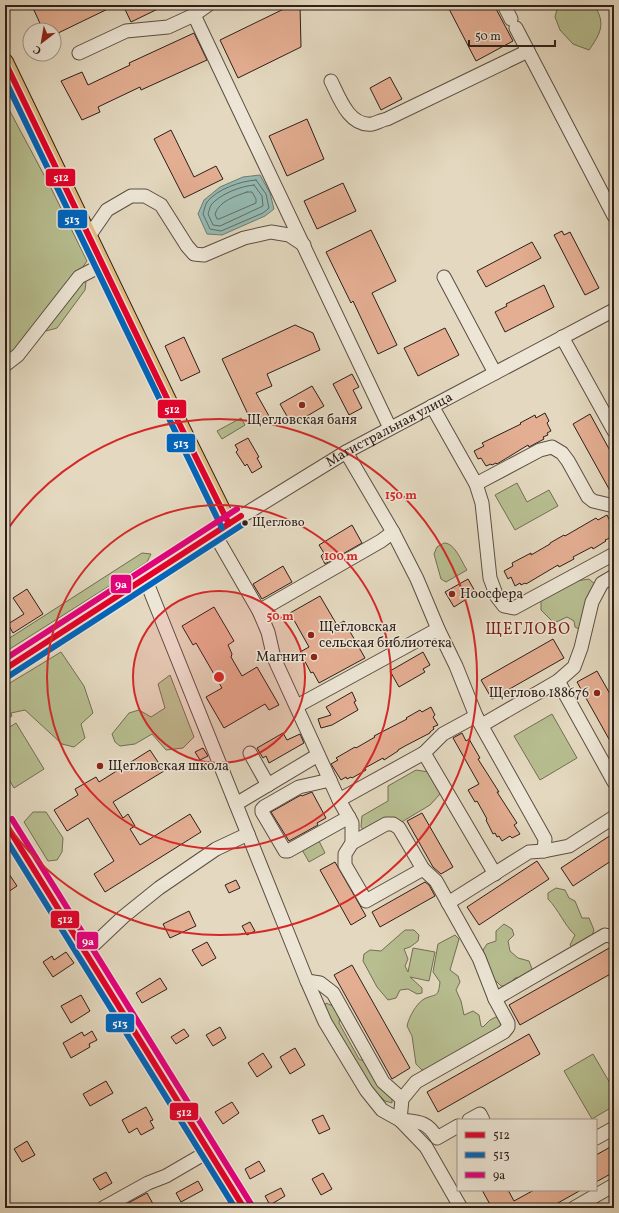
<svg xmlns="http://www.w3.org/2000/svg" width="619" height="1213" font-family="Vollkorn,serif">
<rect width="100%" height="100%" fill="#e4d9c0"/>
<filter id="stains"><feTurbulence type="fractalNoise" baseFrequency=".005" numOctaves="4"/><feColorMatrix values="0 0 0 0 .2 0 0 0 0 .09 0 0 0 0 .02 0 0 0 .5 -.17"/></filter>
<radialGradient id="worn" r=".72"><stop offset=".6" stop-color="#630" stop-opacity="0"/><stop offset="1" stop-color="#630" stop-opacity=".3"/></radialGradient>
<!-- green -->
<path fill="#b7be90" stroke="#726e55" d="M558,5H594C606,23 601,33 589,50L573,44L560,30L555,17Z
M5,102L52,190L87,261L80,271L86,282L85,290L57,328L46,331L38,325L24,342L5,358Z
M241,418L245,425L222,439L217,431Z
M517,483L527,502L549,490L558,506L515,530L495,495Z
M444,543C455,543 461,561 467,570L446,582L441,579L434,554L437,547Z
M142,553L151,554L147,562L5,652V641Z
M589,579L597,586L581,630L575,627L574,621L567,617L554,623L541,610V600L576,581Z
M61,652L84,686L93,713L81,724L85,738L74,747L62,744L25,710L11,713L12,716L5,720V686Z
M170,675L194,737L183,748L166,750L152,734L135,744L120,746L115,742L112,734L129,713L139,710L151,717L165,708L158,684Z
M552,714L577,758L540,780L514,736Z
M16,723L44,769L14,788L5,773V730Z
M416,770L429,772L441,793L430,805L400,823L366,833L361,827L362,816L388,801V786Z
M33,812H46L63,838L62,852L57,860L48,861L24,822Z
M318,839L325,853L309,862L301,848Z
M556,888L565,890L569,898L575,901L582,918H589L594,930L591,938L573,949L570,945L575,935C564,925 559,910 548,899V893Z
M504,924L512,929L514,935L508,941L510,951L518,958L529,961L532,969L527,977L515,978L508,986H501L494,979L483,950L487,944L496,941V931Z
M405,930H414L419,935L418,941L410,947L404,949L408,959L405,966L408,972L413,948L435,952L429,981L410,977L422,988V993L417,994L408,989L400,990L396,998L388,1000L377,987L363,961L364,954L370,950L381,951Z
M455,935L459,939L450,970L458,976L460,982L456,990L461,1001L464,1015L473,1011L479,1015L481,1026L483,1027L490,1020L496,1017L503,1023L500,1029L429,1070H422L416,1064L412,1036L407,1026C409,1017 416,1004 424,999C436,993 438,999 440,982L433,972L438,944Z
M326,1003L335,1007L340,1016L339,1023L359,1059L370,1064L392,1093V1103L385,1101L370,1086L329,1017L325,1006Z
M593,1054L614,1090V1106L592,1119L564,1071Z"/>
<!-- water -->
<path fill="#95bab3" stroke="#6c7c76" d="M260,175L270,193L274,209L265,216L222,235L207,234L198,214L204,200L220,187L243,177Z"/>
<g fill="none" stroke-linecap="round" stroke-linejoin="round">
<!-- shore -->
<path stroke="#626c66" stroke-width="1" d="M256,180L266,194L269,208L263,213L221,231L210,229L203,214C204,211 205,205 207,202C217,189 241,181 256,180Z
M254,185L262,196L263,206L220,226L213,225L208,214C209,211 210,207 211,205C220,194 241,186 254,185Z
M247,192H252L256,199V203L219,219H217L215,214C219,201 236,196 247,192Z"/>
</g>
<!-- building -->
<path fill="#e4ae92" stroke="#2e1f1a" d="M40,5H116L54,35V30H43L33,8Z
M123,5H166L131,22Z
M292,5H300L301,47L238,78L220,40Z
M447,5H494L513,41L476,61Z
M194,33L207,60L141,90L140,87L98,107L100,112L82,120L61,81L82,72L88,85L130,65L129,63Z
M390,77L402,99L381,110L370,88Z
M307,119L324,159L287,176L269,136Z
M171,130L194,177L216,166L223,179L184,198L154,139Z
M343,183L356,211L317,229L304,201Z
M371,230L396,281L372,293L397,345L378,354L353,301L351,303L326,252Z
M562,231L564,235L570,232L599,288L585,295L554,235Z
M532,242L541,258L486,287L477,271Z
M544,285L554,307L505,332L495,312L507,306L506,304Z
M295,325L313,333L320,350L267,374L272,386L256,393L269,416L253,425L222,359Z
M445,328L459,355L418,376L404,348Z
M184,337L200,372L181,381L165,346Z
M352,374L359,387L353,390L362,408L349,415L333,384Z
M312,386L324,406L292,425L280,404Z
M545,413L549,421L547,423L551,431L547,433L548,435L543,437L544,439L529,447L528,445L497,464L496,463L492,465L491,464L486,466L481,458L478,459L474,451L484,446L482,443L521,424L520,423L535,415L536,418Z
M590,414L614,458V498L573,424Z
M248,438L259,457L257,458L262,467L252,473L247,464L245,466L236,452L238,450L235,445Z
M607,515L611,523L609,525L613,533L609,536L610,538L605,540L606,541L593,549L592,547L573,557L574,559L559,567L558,565L526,584L525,583L521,585L520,583L515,586L511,577L508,579L504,571L513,566L512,563L531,553V555L550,544V543L564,535L565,536L596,518L598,520Z
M352,525L362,543L325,564L321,556L324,553L319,545Z
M283,566L292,582L262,599L253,584Z
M468,579L476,593L454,607L445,592Z
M27,589L43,614L13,633L8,624L24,614L13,598Z
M320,596L337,625L344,621L365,658L319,683L313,672L311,673L300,652L309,647L290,613Z
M214,607L234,641L228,645L232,654L231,657L242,676L257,667L279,705L269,710L265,704L224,728L206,697L222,688L196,643L193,645L182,626Z
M553,639L564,658L492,699L481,680Z
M423,652L430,665L423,669L425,672L399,687L390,671Z
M597,671L614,701V748L577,682Z
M352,692L356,701L354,702L358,710L332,725L321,728L318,719L331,715L326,707Z
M431,707L435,715L433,717L438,725L433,727L434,729L430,732V733L405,746L398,750V751L384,760L383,758L365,768L366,770L352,778L351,777L347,779L346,777L341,780L331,764L338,760L336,758L355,747L356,748L375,737L374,736L407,719L406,718L420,710L422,712Z
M283,733L287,740L300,734L304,743L269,763L266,756L263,758L257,748Z
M462,733L466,741L469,739L480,758L478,759L499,792H497L517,823L514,825L520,834L512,838L510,836L502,841L499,836L497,837L495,833L493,834L486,820L487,819L477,801L475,802L468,790L479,784L453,738Z
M203,748L208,756L200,760L195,752Z
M150,750L164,771L113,802L123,818L128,814L135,826L130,829L140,845L190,814L201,832L105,892L94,874L114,861L88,818L67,831L54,810L78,795L75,789L96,777L99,782Z
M312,792L326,818L317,823L318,825L289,841L271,812L301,795L302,796Z
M422,813L453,867L441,874L433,867L407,821Z
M614,833V859L573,886L561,868Z
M537,861L549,879L479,925L467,907Z
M335,862L366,916L351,925L320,870Z
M5,868L17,886L5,894Z
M236,880L240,888L229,893L225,885Z
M425,882L429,885L435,896L380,927L372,912Z
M189,911L196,926L170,938L163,924Z
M250,922L255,931L247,935L242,926Z
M207,942L216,958L202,966L192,950Z
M611,947L614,953V972L520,1025L509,1005Z
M66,952L74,963L53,977L43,962L52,956L54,960Z
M352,965L410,1068L392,1079L334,975Z
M160,978L167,989L142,1003L136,993Z
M81,995L90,1011L71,1023L61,1006Z
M220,1027L226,1038L213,1046L206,1035Z
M184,1029L189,1036L176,1044L171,1037Z
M92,1031L97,1040L89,1044L90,1047L71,1058L63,1043L82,1032L84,1036Z
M529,1034L540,1054L438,1112L427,1092Z
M295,1048L305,1065L290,1074L280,1057Z
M263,1053L272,1067L257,1077L248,1063Z
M106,1081L113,1093L90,1106L83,1094Z
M232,1102L239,1113L223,1124L215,1112Z
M146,1107L153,1120L150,1121L154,1128L141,1135L137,1128L129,1133L122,1120Z
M323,1115L330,1129L319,1134L312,1120Z
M27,1141L35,1155L22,1162L14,1149Z
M614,1145V1172L596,1182V1155Z
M259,1161L265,1171L250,1179L245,1169Z
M106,1172L112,1183L100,1190L93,1179Z
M323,1173L332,1189L321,1195L312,1179Z
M198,1181L203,1190L181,1202L176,1193Z
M281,1188L285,1196L270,1205L265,1196Z
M482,1190H508L514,1201L534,1190H581L549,1208H492Z
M147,1193L153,1204L144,1208H119Z"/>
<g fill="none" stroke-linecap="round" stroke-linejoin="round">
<!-- minor casing -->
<g stroke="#5c4e44" stroke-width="15">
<g id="minor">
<path d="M504,5L511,19"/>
<path d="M194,15L390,428"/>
<path d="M516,28L614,216"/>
<path d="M79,53L126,31L168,27L194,15L208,5"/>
<path d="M331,81C339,97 349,127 372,124C376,123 382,120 387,119L528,51"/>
<path d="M89,236L107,210L131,196H145L161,205L187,246L194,254L204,255L244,238L271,232L289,235L304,245"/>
<path d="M444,277L495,373"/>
<path d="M562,337L614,431"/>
<path d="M5,365L18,355L79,277L102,265"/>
<path d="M432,406L476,484L482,503L490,578L497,597L504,606L514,608L614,554"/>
<path d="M346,452L393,532L417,579L438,629L456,666L476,716L545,839L544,851"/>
<path d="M476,484L540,450L552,447L562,453L568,461L588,497L593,501L614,506"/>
<path id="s1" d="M229,524L346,452L614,310"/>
<path d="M214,533L259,611L268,632L274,658L339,800L352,823V843L345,854V865L366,901L423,869"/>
<path d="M145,578L307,981L325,1022L366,1090L382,1110L400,1120L426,1147L461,1208"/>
<path d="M259,611L381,541L393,532"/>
<path d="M558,681L614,782"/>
<path d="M297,706L438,629"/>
<path d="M482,725L558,681L574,667L581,648L592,602L602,583L614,576"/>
<path d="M250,753L268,785"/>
<path d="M424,753L495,874"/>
<path d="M330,780L299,787L264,807L262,809V812L285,851H288L349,817"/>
<path d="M339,800L424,753L443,734L476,716"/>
<path d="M236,804L318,755"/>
<path d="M352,843L386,824H393L399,828L423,869L436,881L479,958L495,999L508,1023V1027L504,1032L416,1082L402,1099L400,1120"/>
<path d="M448,903L529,852L544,851L569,846L614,817"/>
<path d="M85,953L123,917L159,888L216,849L248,834"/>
<path d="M307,981L320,983L333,993L383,1082L402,1099"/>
<path d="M495,999L605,935L614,937"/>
<path d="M400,1120C419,1122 427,1121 437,1138L458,1126"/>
<path d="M469,1120L480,1114L483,1120"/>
<path d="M596,1138L614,1128"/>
<path d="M103,1208L148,1183L166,1176L209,1151"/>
<path d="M574,1208L614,1185"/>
</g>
</g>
<!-- major casing -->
<g stroke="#2e1f1a" stroke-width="18">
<path id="major" d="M5,62L176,417L229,524L5,669
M5,823L244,1208"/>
</g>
<!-- minor -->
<use href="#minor" stroke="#ede6d6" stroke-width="13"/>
<!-- major -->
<use href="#major" stroke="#e2bc80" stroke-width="16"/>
<!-- bus-1 casing -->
<g stroke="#ede6d6" stroke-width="9">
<path id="bus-1" d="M5,62L176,417L229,524
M5,669L241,516
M5,823L244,1208"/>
</g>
<!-- bus-2 casing -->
<g stroke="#ede6d6" stroke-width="9">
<path id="bus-2" d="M5,80L222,528
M9,676L245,523
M5,838L235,1208"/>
</g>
<!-- bus-3 casing -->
<g stroke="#ede6d6" stroke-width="9">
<path id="bus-3" d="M5,659L237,509
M12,819L251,1204"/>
</g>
<!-- bus-1 -->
<use href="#bus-1" stroke="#e4002b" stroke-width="6"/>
<!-- bus-2 -->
<use href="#bus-2" stroke="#0065bd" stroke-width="6"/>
<!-- bus-3 -->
<use href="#bus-3" stroke="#e5007d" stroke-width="6"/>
</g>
<!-- distance rings -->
<circle cx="219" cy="677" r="86" fill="#d62828" fill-opacity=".12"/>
<g fill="none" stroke="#d62828" stroke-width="2">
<circle cx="219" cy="677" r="86"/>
<circle cx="219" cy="677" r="172"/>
<path d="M5 533A258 258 0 1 1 5 821"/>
</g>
<!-- markers -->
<g fill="#8f2418" stroke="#ede6d6" stroke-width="1.5">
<circle cx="302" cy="405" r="4"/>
<circle cx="452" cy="594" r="4"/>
<circle cx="311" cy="635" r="4"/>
<circle cx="314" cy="657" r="4"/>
<circle cx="597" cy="693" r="4"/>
<circle cx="100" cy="766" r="4"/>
</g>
<circle fill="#2e1f1a" stroke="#ede6d6" stroke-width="1.5" cx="245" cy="523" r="3.5"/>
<g text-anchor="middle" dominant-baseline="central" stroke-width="3" stroke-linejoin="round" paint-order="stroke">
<!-- bus labels -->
<g font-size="13" fill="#2e1f1a" stroke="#ede6d6" text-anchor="start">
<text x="252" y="523">Щеглово</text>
</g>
<!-- poi labels -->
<g font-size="14" fill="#2e1f1a" stroke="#ede6d6" text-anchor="start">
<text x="302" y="420" text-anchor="middle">Щегловская баня</text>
<text x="460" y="594">Ноосфера</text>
<text x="319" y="627">Щегловская<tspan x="319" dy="16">сельская библиотека</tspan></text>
<text x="306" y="657" text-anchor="end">Магнит</text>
<text x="589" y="693" text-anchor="end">Щеглово 188676</text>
<text x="108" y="766">Щегловская школа</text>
</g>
<!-- street labels -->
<g font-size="14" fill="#2e1f1a" stroke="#ede6d6">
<text stroke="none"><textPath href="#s1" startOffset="186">Магистральная улица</textPath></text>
</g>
<!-- quarter labels -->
<g font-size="16" letter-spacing="1" fill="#7a1f14" stroke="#ede6d6">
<text x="528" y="630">ЩЕГЛОВО</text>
</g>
</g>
<circle cx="219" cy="677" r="6" fill="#d62828" stroke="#ede6d6" stroke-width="2"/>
<g font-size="12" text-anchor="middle" font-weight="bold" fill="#d62828" stroke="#ede6d6" stroke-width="3" stroke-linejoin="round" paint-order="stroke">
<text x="401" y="499">150 m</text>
<text x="341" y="560">100 m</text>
<text x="280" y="620">50 m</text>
</g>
<g stroke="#ede6d6" stroke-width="1.5">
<rect x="45" y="168" width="31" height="19" rx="4" fill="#e4002b"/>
<rect x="57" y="209" width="31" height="20" rx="4" fill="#0065bd"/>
<rect x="157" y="399" width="30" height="20" rx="4" fill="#e4002b"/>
<rect x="166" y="433" width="30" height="20" rx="4" fill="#0065bd"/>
<rect x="110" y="574" width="22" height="20" rx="4" fill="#e5007d"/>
<rect x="50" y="910" width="30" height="19" rx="4" fill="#e4002b"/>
<rect x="76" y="931" width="23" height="19" rx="4" fill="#e5007d"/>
<rect x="105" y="1013" width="30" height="20" rx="4" fill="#0065bd"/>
<rect x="169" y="1102" width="30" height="19" rx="4" fill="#e4002b"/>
</g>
<g font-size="11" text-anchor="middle" font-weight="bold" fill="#fff">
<text x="61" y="181">512</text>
<text x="72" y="223">513</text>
<text x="172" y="413">512</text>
<text x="181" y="447">513</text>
<text x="121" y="588">9а</text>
<text x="65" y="923">512</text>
<text x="88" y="945">9а</text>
<text x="120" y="1027">513</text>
<text x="184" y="1116">512</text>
</g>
<!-- margin -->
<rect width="619" height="1213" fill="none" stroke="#e4d9c0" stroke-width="20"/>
<rect x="6" y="6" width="607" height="1201" fill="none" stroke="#2e1f1a" stroke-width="2"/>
<rect x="10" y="10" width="599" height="1193" fill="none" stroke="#2e1f1a"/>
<!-- legend -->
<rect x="457" y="1119" width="140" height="72" fill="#ede6d6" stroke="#a1968b"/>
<rect x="465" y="1132" width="20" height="6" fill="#e4002b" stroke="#a1968b"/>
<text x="493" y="1139" font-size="12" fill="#2e1f1a">512</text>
<rect x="465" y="1152" width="20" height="6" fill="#0065bd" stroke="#a1968b"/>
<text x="493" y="1159" font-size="12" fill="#2e1f1a">513</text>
<rect x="465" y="1172" width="20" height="6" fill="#e5007d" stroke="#a1968b"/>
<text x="493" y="1179" font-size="12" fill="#2e1f1a">9а</text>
<!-- north arrow -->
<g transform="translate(42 42) rotate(211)"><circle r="19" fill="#ede6d6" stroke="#a1968b"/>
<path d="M0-3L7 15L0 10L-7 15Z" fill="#8f2418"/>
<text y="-6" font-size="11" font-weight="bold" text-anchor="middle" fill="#2e1f1a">С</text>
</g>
<!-- scale -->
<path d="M469 40v6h86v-6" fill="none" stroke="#2e1f1a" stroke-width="2"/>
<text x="475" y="40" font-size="12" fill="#2e1f1a" stroke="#ede6d6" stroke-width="3" paint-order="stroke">50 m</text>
<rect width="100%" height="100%" filter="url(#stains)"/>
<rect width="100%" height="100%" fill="url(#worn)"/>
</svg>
